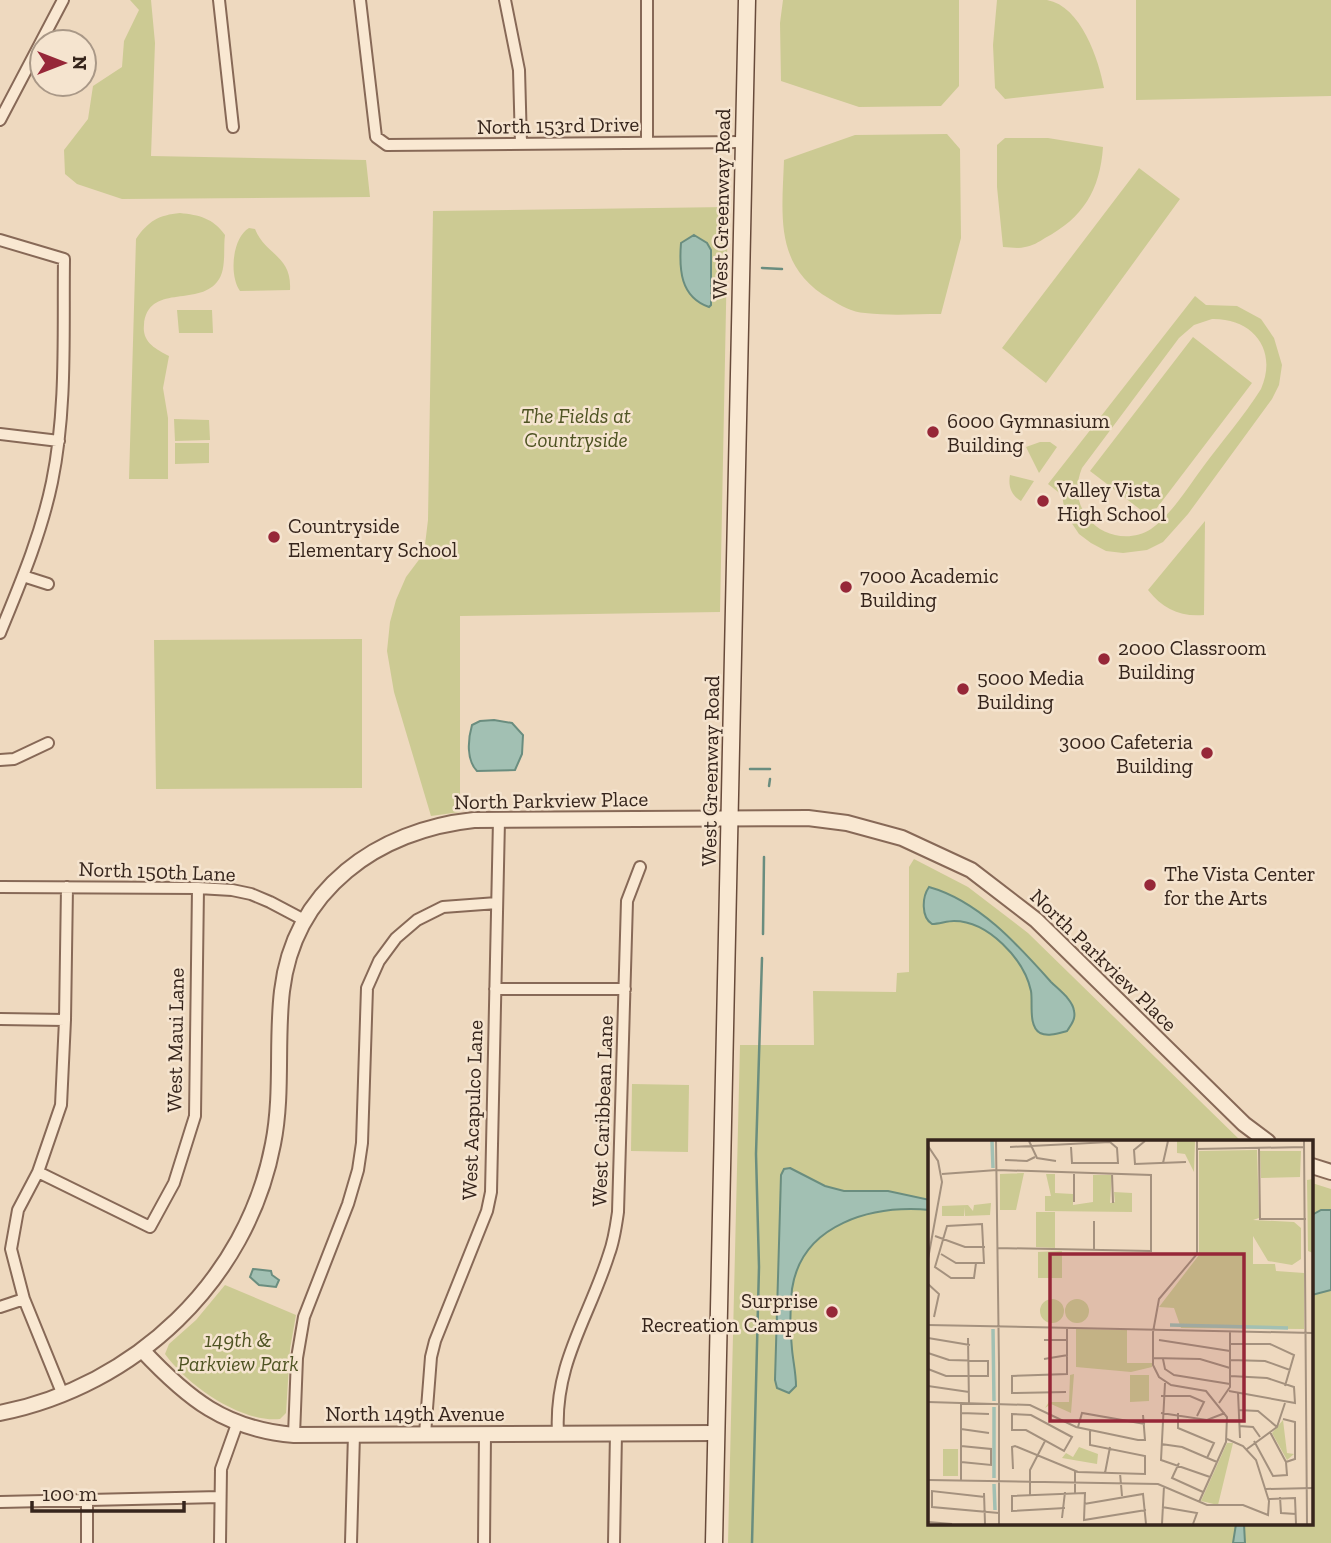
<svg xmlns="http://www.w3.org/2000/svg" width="1331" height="1543" font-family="'Zilla Slab',serif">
<rect width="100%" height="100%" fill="#eed9bf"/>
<!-- green -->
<path fill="#ccca93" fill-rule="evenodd" d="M130,0H151L155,43L151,156L366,160L370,197L122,199L77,184L65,174L64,150L88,119L93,86L122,67L124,41L139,10Z
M783,0H959V86L941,106L859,107L781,81L780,23Z
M997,0C1013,0 1031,0 1047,0C1081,6 1099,60 1104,88L1005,99L995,88L993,45Z
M1136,0H1331V96L1136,100Z
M947,134L960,149L961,238L941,314C916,314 890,316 865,313C852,312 841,306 830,299C774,267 782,216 784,160L855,135Z
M1005,138H1048L1103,147C1100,190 1083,218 1045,238C1039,242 1032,246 1025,247C1018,249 1010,247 1003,247L997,187V145Z
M1139,168L1180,199L1046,383L1002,348Z
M728,207L720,612L460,616V812L431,816L394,692L387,651L390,622L396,600L406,577L424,553L428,520L433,211Z
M180,213C199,215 213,218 225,235C223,248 227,271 217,282C197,307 148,283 144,325C142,342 155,349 169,356L163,388L168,418V479H129L136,239C148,221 159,215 180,213Z
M249,228L255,229C266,256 292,255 290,290L240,291C229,276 232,238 249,228Z
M1195,296L1206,305L1237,306L1261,319L1274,338L1282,365L1279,385L1272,399L1188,514L1163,542L1147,550L1123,553L1106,551L1091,543L1079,534L1065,513L1062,495L1048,484ZM1212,319C1253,318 1278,350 1261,389C1244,416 1222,441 1203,467C1188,487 1172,514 1151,529C1131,542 1102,537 1088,518C1076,503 1075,485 1082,468L1179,338L1194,325Z
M177,310H212L213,333H179Z
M1193,337L1252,383L1150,517L1090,471Z
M174,419L209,420L210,440L175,441Z
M1040,442H1050L1057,447L1039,473L1026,447Z
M175,443H209V463L175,464Z
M1010,475L1034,481L1021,501C1011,495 1008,486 1010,475Z
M1205,521L1204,615C1180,617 1163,609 1148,590Z
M362,639V788L156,789L154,640Z
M914,859L968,887L1028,933L1242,1142H930V1524H1312V1183L1331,1189V1543H728L740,1045H814L813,991L896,992L897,973L909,972V867Z
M632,1084L689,1085L688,1152L631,1151Z
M225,1285L296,1315L290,1349L286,1413L280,1419C241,1423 187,1385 165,1354L169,1344L196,1320Z"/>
<!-- water -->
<path fill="#a2c0b3" stroke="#6a8d7f" stroke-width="2" d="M694,235L707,243L711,250V305L709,307C680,297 679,269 681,243Z
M494,720L512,723L523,735L522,754L515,770L477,771C466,760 468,739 472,725L480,721Z
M929,887C979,901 1018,945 1051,982C1059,990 1073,1000 1074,1011C1076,1019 1071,1025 1067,1031C1059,1033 1048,1037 1040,1033C1028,1026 1033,1003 1031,991C1024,959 988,921 954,921C947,921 939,924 932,924C921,917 922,897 929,887Z
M790,1168L825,1186L844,1191H888L930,1200V1210C873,1205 802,1223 792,1289C790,1308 790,1330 792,1349C793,1361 796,1373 796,1386L789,1393L777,1388L775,1380L781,1175L784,1169Z
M1321,1210H1331V1290L1312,1295V1215Z
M253,1269L271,1271L272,1275L279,1280L276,1287L259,1285L250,1277Z
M1236,1524H1244L1245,1543H1233Z"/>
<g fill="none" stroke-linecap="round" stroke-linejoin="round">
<!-- stream -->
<path stroke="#6a8d7f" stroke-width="2.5" d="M762,268L782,269
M750,769H770
M769,786L770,779
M763,934L764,857
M752,1543L759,1267L756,1154L762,958"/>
<!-- minor casing -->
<g stroke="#876957" stroke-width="14">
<path id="minor" d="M219,0L233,127
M360,0L376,137L387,145L743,142
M505,0L519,70L521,144
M647,0V143
M0,120L63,0
M0,240L64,259C63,333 67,409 52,482C41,535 20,584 0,633
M0,434L59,441
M23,576L48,584
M0,760L14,759L48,743
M0,887L198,888L232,890L251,894L270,902L306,921
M495,989H625
M0,1019L65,1020
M38,1172L150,1227L174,1183L195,1116L198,888
M0,1307L24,1299
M63,1395L24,1299L11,1249L18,1210L38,1172L61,1105L65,1020L67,887
M558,1433C554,1363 589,1318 609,1254C614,1241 616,1226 618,1212L627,901L640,867
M425,1434L431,1357L435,1341L487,1211L491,1192L499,820
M294,1435L297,1358L304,1317L348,1204L358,1170L362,1143L367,988L379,961L396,938L417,920L443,907L497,903
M87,1500V1543
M0,1502L220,1497
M220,1543L221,1469L237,1424
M351,1543L354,1434
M484,1543L485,1434
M614,1543L616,1433"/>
</g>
<!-- tertiary casing -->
<g stroke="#876957" stroke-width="18">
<path id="tertiary" d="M1312,1166L1331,1172
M142,1350C188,1399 225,1429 294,1435L716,1433
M0,1413C135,1386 247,1281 273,1144C283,1094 276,1042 282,991C294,889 378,830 474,820L808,818L847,823L902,838L971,870L1036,920L1244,1124L1268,1142"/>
</g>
<!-- secondary casing -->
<g stroke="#684b3b" stroke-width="19">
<path id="secondary" d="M714,1543L747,0"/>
</g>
<!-- minor -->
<use href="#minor" stroke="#f9e8d2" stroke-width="10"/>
<!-- tertiary -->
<use href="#tertiary" stroke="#f9e8d2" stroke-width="14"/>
<!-- secondary -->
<use href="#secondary" stroke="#f9e8d2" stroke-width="16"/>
</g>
<!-- markers -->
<g fill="#962738" stroke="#f5e4cf" stroke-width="2.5">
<circle cx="933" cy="432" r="7"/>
<circle cx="1043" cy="501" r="7"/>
<circle cx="274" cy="537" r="7"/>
<circle cx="846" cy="587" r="7"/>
<circle cx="1104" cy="659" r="7"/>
<circle cx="963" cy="689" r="7"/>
<circle cx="1207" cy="753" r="7"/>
<circle cx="1150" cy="885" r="7"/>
<circle cx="832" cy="1312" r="7"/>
</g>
<g text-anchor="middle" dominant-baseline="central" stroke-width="5" stroke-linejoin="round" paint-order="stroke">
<!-- street labels -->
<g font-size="21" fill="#36251c" stroke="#f5e4cf">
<text transform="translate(558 125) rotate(-1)">North 153rd Drive</text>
<text transform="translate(721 204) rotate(-89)">West Greenway Road</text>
<text transform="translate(710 771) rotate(-89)">West Greenway Road</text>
<text transform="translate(551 800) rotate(-1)">North Parkview Place</text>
<text transform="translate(157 871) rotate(2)">North 150th Lane</text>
<text transform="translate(1104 960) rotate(44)">North Parkview Place</text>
<text transform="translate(175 1040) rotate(-89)">West Maui Lane</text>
<text transform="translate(472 1110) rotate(-88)">West Acapulco Lane</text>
<text transform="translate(602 1111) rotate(-88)">West Caribbean Lane</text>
<text x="415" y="1413">North 149th Avenue</text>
</g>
<!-- park labels -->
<g font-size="21" font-style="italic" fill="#4e5322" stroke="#f5e4cf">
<text x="576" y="415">The Fields at<tspan x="576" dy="24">Countryside</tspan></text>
<text x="238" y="1339">149th &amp;<tspan x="238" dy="24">Parkview Park</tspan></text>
</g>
<!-- poi labels -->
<g font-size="21" fill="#36251c" stroke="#f5e4cf" text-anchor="start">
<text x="947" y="420">6000 Gymnasium<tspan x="947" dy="24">Building</tspan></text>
<text x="1057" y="489">Valley Vista<tspan x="1057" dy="24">High School</tspan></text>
<text x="288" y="525">Countryside<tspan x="288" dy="24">Elementary School</tspan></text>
<text x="860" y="575">7000 Academic<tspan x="860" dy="24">Building</tspan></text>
<text x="1118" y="647">2000 Classroom<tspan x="1118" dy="24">Building</tspan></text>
<text x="977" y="677">5000 Media<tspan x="977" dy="24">Building</tspan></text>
<text x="1193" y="741" text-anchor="end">3000 Cafeteria<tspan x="1193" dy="24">Building</tspan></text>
<text x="1164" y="873">The Vista Center<tspan x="1164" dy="24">for the Arts</tspan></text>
<text x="818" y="1300" text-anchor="end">Surprise<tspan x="818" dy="24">Recreation Campus</tspan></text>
</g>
</g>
<!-- overview -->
<g transform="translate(928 1140)">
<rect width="385" height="385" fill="#eed9bf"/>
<path d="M249,1H267L266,32L257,14L249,13ZM329,10L331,78L325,80L366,82L373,88V119L364,125L340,121L325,96V124H347L348,131L376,133V189L253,188L246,168L231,167L271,115V11ZM332,11H373L372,37L333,38ZM96,33L88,70H72V34ZM118,34H127V53L145,54V65L165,62V35H184L182,63L187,62L186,52L204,53V72L117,71V56H123ZM385,39V113L380,111L379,40ZM63,63L62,75L37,76V67L36,76H14V66L40,65L45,71L46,65ZM108,72H127V108L108,107ZM134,111V138H110V112ZM137 171a12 12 0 1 1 24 0a12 12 0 1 1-24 0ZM112 171a12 12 0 1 1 24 0a12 12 0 1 1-24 0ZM148,189L199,190V223H224V227L203,232L148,227ZM146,234L143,273L123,264L117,268L121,262H141L142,235ZM202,235H221V261L202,262ZM355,280L359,313L366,314L359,320L344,293ZM299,303H305L290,365L273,361ZM151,307L170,314L169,324L134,318L138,313L145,317ZM15,309H30V336H15Z" fill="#ccca93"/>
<path fill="none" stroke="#a2c0b3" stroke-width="3.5" d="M64,1L65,28M242,185L360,188M65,189L66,261M66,267V338M66,344L67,370"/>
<path fill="none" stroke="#a4917e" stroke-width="2" d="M68,1L71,225M101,1L109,18L128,21M217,1L206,10L207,24L258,22M269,1V114L231,159L225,192V225L231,237L243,245L278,251L299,277L298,302L271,362M376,1L379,384M0,6L10,21L14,42L0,119M82,7L182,2L189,8L190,23H144L143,7M331,8L332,79H378M269,9L377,7M77,20L99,21L107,17M235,23L240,1M146,32V62M184,33L185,63M14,34L69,30L223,35V111L69,108M166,81V110M7,96L37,107H57M13,114L28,123H56L54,84L19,86L7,127L23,138H46L48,123M0,144L11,154L6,177M0,185L385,193M0,198L42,205M40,198L41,263M116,200H140M231,200L302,211M302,204H342L366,215L357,246M0,213L21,220L60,221V236H18L0,229M225,218L272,219L302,228M116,219L140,215M235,219L237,229L246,235L302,244M302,220L337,221L362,230M237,243L233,320L282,337M0,246L41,252M301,251L367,263L366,247L339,238L302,236M138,252L84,253V236L139,234V187M310,253L312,298M233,256H262L276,262L269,276M0,262L102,265L148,287L210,300H217L215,275M33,263V340M291,263L302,247V191M310,270L330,271L349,287M33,273L61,274M233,273L279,280L297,273M250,273V288L286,303L279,318M84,274L103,275L144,297L136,311L98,290H84ZM355,279L367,282V319L358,322M311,286L325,287L332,297M150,287L154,273L217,284M33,289L61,293M326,301L345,336L359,335L358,322L342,292M233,304L254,307L289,322M33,306L63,309V325L33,322M319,309L349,287L357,263M251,323L244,338L275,352M85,329L84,307L87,306L150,332L217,334V316L162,305V289M177,333L182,307M192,333L194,356M0,340L230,344L279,365H315L340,375L341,361L328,320L315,306L299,299M338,349L385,348M56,353L57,384M147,353V331M102,356V330L117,301M57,357L4,351V367L71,373M352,357L353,373L368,374M341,359L367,358L368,384M156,364L215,354L218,384M234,367L269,373L265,384M137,368L84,371V356L157,353L156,380L218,370M134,378L137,352M0,382L24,384M71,384V222M234,384L236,346"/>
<path fill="#962738" fill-opacity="0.15" stroke="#962738" stroke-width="3.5" d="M122,114H316V281H122Z"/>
<rect width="385" height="385" fill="none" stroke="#36251c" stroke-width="3.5"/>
</g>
<!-- north arrow -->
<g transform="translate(63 63) rotate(90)"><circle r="33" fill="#f5e4cf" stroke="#a99887" stroke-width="2"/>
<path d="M0-5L12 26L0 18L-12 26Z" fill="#962738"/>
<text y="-10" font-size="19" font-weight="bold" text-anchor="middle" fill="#36251c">N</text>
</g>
<!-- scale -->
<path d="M32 1501v10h152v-10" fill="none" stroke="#36251c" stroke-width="3.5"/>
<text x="42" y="1501" font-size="21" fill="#36251c" stroke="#f5e4cf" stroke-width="5" paint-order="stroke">100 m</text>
</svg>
